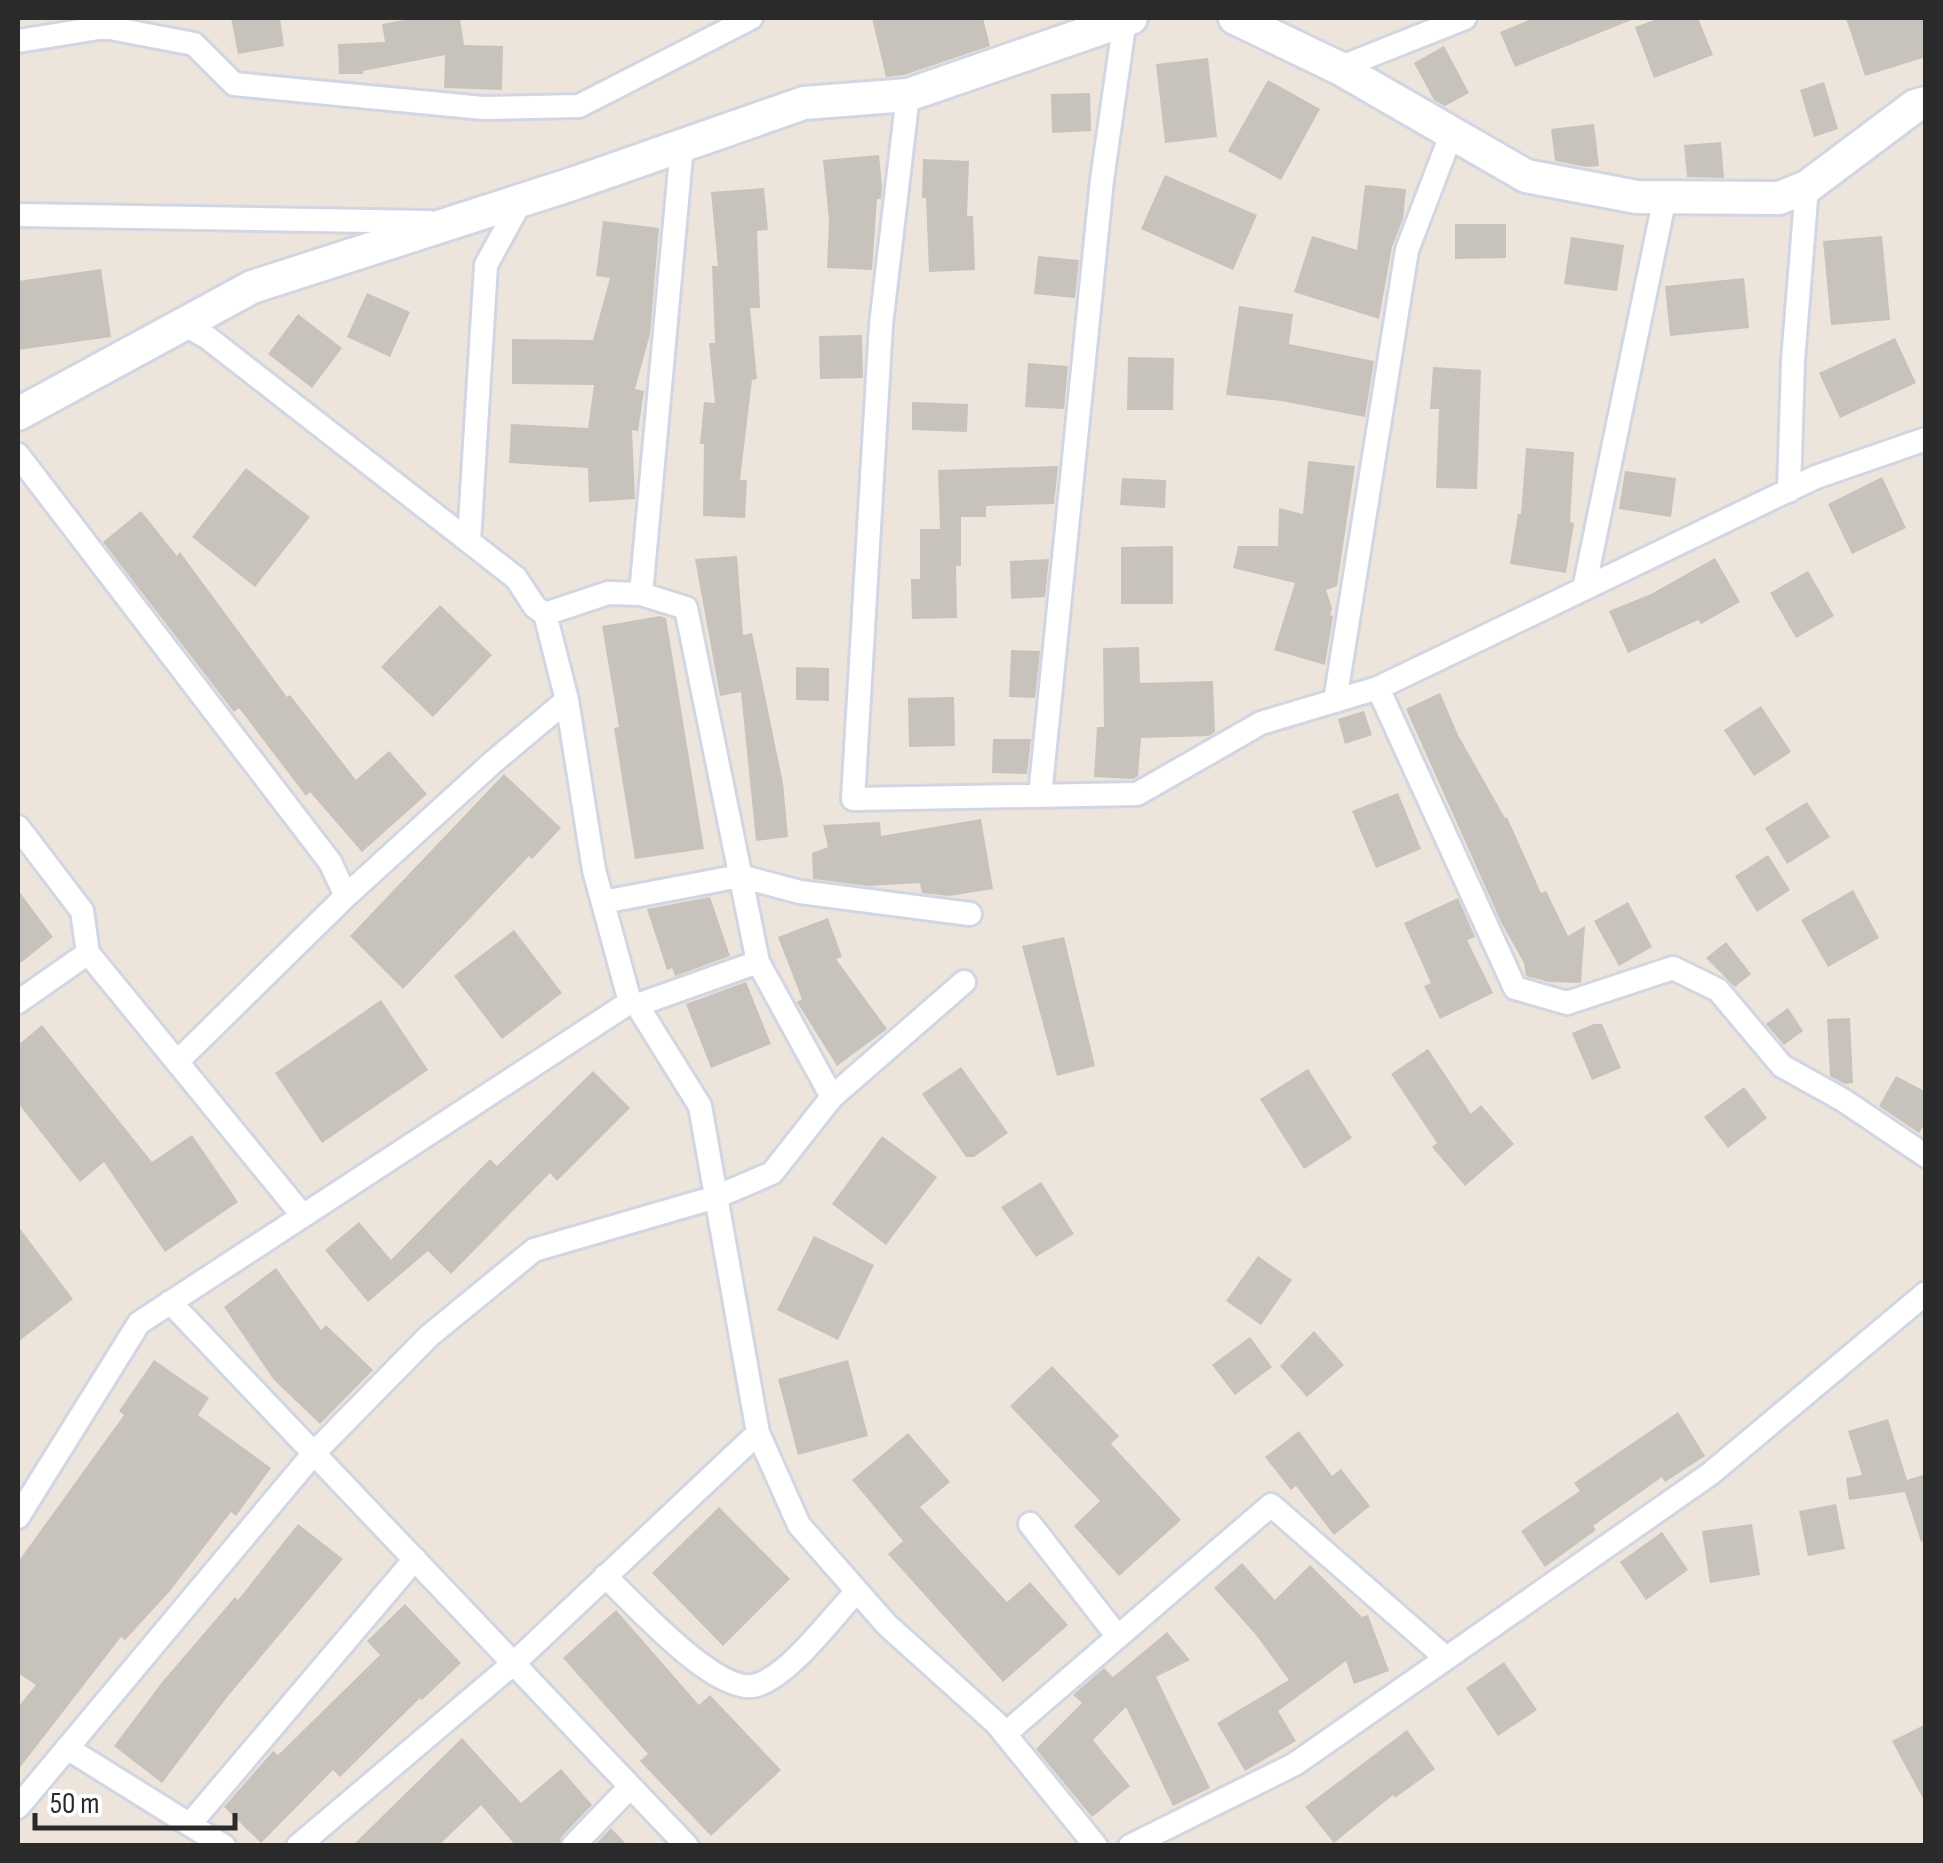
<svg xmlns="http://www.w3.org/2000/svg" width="1943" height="1863" font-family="'Sofia Sans Condensed',sans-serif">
<rect width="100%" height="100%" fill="#ede5dc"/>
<!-- building -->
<path fill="#c8c2bc" d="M231,18H280L284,46L238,54Z
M415,18H460L464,45L503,46L502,90L444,88L445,55L363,71V74H339L338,44L385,42L382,24Z
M872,18H983L990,46L904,75L886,77Z
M1534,18H1634V19L1515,67L1500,32Z
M1660,18H1698L1713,55L1654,78L1635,27Z
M1846,18H1926V57L1865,76Z
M1444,46L1469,93L1445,106L1434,100L1414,63Z
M1208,58L1217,137L1165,143L1156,64Z
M1268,80L1320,109L1281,180L1228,151Z
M1824,82L1838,129L1814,137L1800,90Z
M1090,93L1091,131L1052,133L1051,94Z
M1594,124L1599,166L1587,167L1555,161L1551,129Z
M1721,142L1724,178L1687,177L1684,145Z
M879,155L882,186L881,199H877L872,270L827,268L829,221L823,160Z
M923,159L969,161L967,216H973L975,270L929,272L926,198H922Z
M1165,175L1257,215L1233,270L1141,229Z
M1365,185L1406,189L1403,219L1392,247L1379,319L1294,292L1312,236L1357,250Z
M764,188L768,230L757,231L760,308H750L757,379L752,380L740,480H747L745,518L703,516L704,444H700L704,402L715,403L709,343H715L712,266H718L711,192Z
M603,221L659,228L650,334L635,389L644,391L638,431L632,430L635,499L589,502L588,468L509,463L511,424L588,428L594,385L512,384V339L593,340L610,278L596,276Z
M1455,224H1506V258L1455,259Z
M1882,236L1890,320L1831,325L1823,241Z
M1571,237L1624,245L1617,291L1564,284Z
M1038,256L1079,260L1075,298L1034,294Z
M101,269L111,337L18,350V281Z
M1744,278L1749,328L1670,336L1665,286Z
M367,293L410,312L390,357L347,337Z
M1239,306L1293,314L1289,344L1374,361L1365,417L1281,401L1226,395Z
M298,314L342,348L312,388L268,354Z
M862,335L863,378L820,379L819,336Z
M1895,338L1916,383L1840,418L1819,373Z
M1128,357L1174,358L1173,410H1127Z
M1028,363L1068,366L1064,409L1025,407Z
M1433,367L1481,370L1477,489L1436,488L1439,409H1430Z
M912,402L968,404L967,432L912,430Z
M1526,448L1574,452L1570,522L1574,523L1566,573L1510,564L1518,514H1521Z
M1308,461L1355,466L1337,586L1326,590L1332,608L1330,615L1333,616L1325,665L1274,650L1295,583L1233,568L1238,546H1278L1279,508L1303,514Z
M1058,466L1054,504L986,506V517H961V566H956L957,618L912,619L911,579H920V529H940L938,470Z
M246,468L310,517L255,587L192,537Z
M1625,471L1676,478L1671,517L1619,509Z
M1882,477L1906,528L1852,554L1828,504Z
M1122,478L1166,480L1165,508L1120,505Z
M141,511L177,556L180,552L287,697L290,695L356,780L389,751L427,794L362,852L310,792L306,796L239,708L234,712L103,542Z
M1173,546V604H1121V547Z
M737,556L743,635L752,633L783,783L788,837L756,841L741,692L720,696L695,559Z
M1715,558L1740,602L1701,624L1698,620L1628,653L1609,611L1651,594Z
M1049,559L1045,597L1011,599L1010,561Z
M1808,571L1834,616L1796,638L1770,593Z
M440,605L492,655L433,717L381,667Z
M660,616L666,618L704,849L635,859L614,728L619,727L602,626Z
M1139,647L1140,683L1213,681L1215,732L1209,736L1141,738L1138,776L1133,779L1094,777L1097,727H1104L1103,648Z
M1011,650L1040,651L1035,698L1009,697Z
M796,667L829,668V701L796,700Z
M1440,693L1458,735L1505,818L1507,817L1541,893L1546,891L1568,936L1585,926L1581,983L1549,982L1526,976L1524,963L1502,924L1406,709Z
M954,697L955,746L909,747L908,698Z
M1761,706L1791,752L1754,776L1724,730Z
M1364,711L1372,735L1345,744L1338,719Z
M993,739H1031L1027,774L992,773Z
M504,774L561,828L532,859L529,856L403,989L350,936Z
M1398,793L1421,849L1376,868L1352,811Z
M1807,802L1830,837L1787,864L1765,828Z
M981,819L993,889L949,896L922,893L920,883L869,886L813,879L812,853L828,847L823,825L880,822L881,836Z
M1768,855L1790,890L1757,912L1735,876Z
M18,890L53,937L18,965Z
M1853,890L1879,938L1828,967L1801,920Z
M710,897L730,956L675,976L672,968L667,970L647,909Z
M1458,898L1475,937L1467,940L1493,993L1440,1019L1424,986L1431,983L1404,923Z
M1628,902L1652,947L1619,966L1594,921Z
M828,918L842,957L836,959L887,1029L837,1066L797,1002L802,999L778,937Z
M514,930L562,993L502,1039L454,976Z
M1064,937L1095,1066L1057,1076L1022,946Z
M1726,942L1751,974L1735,987L1706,958Z
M746,982L771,1044L711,1068L686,1004Z
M381,1000L428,1070L322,1143L275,1073Z
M1788,1008L1803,1031L1784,1045L1766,1024Z
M1850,1018L1853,1083L1845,1084L1830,1076L1827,1019Z
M1594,1024H1602L1621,1068L1592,1080L1572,1033Z
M42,1025L152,1162L192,1135L238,1202L165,1252L104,1162L80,1182L18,1103V1045Z
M1428,1049L1471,1114L1481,1105L1514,1144L1465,1186L1432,1147L1437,1143L1391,1074Z
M961,1067L1008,1133L974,1157H966L922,1094Z
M1308,1069L1352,1138L1304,1169L1260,1099Z
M593,1071L630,1108L557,1181L550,1173L451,1274L428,1251L368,1302L325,1250L359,1222L391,1260L490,1159L497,1166Z
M1896,1076L1926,1092V1121L1919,1133L1879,1106Z
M1744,1087L1767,1118L1728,1148L1704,1117Z
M882,1136L937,1177L886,1245L832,1204Z
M1041,1182L1074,1234L1036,1257L1001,1207Z
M18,1226L73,1299L18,1342Z
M814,1236L874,1265L838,1340L777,1310Z
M1258,1256L1292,1280L1261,1325L1226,1301Z
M276,1268L321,1330L326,1325L373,1370L320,1424L274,1380L224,1307Z
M1314,1331L1344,1365L1307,1397L1280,1366Z
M1250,1337L1272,1367L1235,1395L1212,1365Z
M154,1360L209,1398L198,1415L271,1468L236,1516L231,1512L170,1591L125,1640L121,1637L18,1770V1707L36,1685L18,1673V1562L124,1415L119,1411Z
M848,1360L868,1436L798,1455L778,1379Z
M1052,1366L1119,1436L1111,1444L1181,1520L1119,1576L1074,1526L1100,1501L1010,1406Z
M1678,1412L1705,1456L1665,1482L1662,1477L1593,1526L1596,1530L1545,1567L1521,1531L1580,1491L1574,1483Z
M1888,1419L1907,1480L1926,1474V1541L1921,1542L1905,1492L1849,1500L1846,1478L1862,1475L1848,1431Z
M1299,1431L1332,1476L1341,1469L1370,1506L1334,1535L1296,1486L1291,1490L1265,1457Z
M908,1433L950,1482L920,1507L1007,1602L1030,1582L1068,1625L1003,1682L888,1554L903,1541L852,1480Z
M1836,1504L1845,1549L1808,1556L1799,1511Z
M719,1507L790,1579L723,1646L652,1573Z
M298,1524L343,1559L228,1696L162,1783L114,1746L163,1681L235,1597L238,1600Z
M1752,1524L1760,1575L1710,1583L1702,1531Z
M1662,1532L1688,1570L1646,1600L1620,1562Z
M1242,1563L1275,1600L1310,1565L1362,1617L1368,1615L1389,1671L1354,1684L1346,1661L1278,1711L1296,1741L1245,1771L1217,1723L1289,1680L1256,1635L1214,1588Z
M405,1604L461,1663L422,1700L420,1698L340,1777L333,1770L261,1843L224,1807L273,1751L278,1755L380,1655L367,1641Z
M616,1610L699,1705L710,1695L781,1770L711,1836L640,1761L648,1754L563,1658Z
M1167,1632L1190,1660L1156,1677L1210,1788L1173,1806L1126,1707L1093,1740L1130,1786L1092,1817L1036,1749L1082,1703L1073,1695L1104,1668L1113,1677Z
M1504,1662L1537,1710L1498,1736L1466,1688Z
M1926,1724V1804L1892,1741Z
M1407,1730L1435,1769L1395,1798L1393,1795L1334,1843L1305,1807Z
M462,1738L521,1803L561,1769L592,1805L562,1836L558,1846H516L481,1805L438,1846H352Z
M611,1828L628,1846H594Z"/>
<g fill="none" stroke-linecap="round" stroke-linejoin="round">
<!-- street casing -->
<g stroke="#d2d6e3" stroke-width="28">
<path id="street" d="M18,41L105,27L194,44L234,84L483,108L579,106L751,18
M1339,68L1465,18
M908,95L881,325L853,799L1137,794L1261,723L1378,688L1816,477L1926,439
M18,215L429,222
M183,324L208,338L516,578L535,607L545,614L567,700L594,870L630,1002L637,1005L700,1106L758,1433L799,1525L887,1625L996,1723L1096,1846
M18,455L330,862L346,896L492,763L567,700
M1789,491L1793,361L1807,187
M469,541L486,265L521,201
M1584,589L1665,197
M641,594L682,146
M545,614L608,593L641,594L686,608L758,962L832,1097
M1378,688L1515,988L1567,1003L1673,968L1718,990L1782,1066L1843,1100L1926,1156
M1335,701L1407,250L1451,135
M1040,796L1102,180L1125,19
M18,827L82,911L88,953L18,1002
M603,902L740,876L800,892L970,914
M88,953L303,1216
M637,1005L758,962
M177,1062L346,896
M170,1302L687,1846
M18,1517L139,1323L630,1002
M1030,1524L1118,1637
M605,1576C633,1602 718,1698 757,1685C791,1674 832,1617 857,1591
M1005,1734L1271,1505L1446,1658
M67,1748L224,1846
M18,1807L314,1453L429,1336L534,1250L716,1197L772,1173L832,1097L964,982
M190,1824L415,1559
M298,1846L514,1663L758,1433
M573,1846L630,1787
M1130,1846L1295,1764L1710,1474L1926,1293"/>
</g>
<!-- secondary casing -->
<g stroke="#d2d6e3" stroke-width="38">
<path id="secondary" d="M1235,18L1339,68L1526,176L1637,197L1779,198L1807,187L1915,106L1926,103
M18,414L252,287L572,184L804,103L908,95L1131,18"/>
</g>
<!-- street -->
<use href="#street" stroke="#fff" stroke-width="22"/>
<!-- secondary -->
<use href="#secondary" stroke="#fff" stroke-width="32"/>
</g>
<!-- border -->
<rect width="1943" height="1863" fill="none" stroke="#2a2a2a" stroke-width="40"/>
<!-- scale -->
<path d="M35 1813v15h200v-15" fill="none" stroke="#2a2a2a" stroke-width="5"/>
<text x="50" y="1813" font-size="30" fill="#2a2a2a" stroke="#ffffff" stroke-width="8" paint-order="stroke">50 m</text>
</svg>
